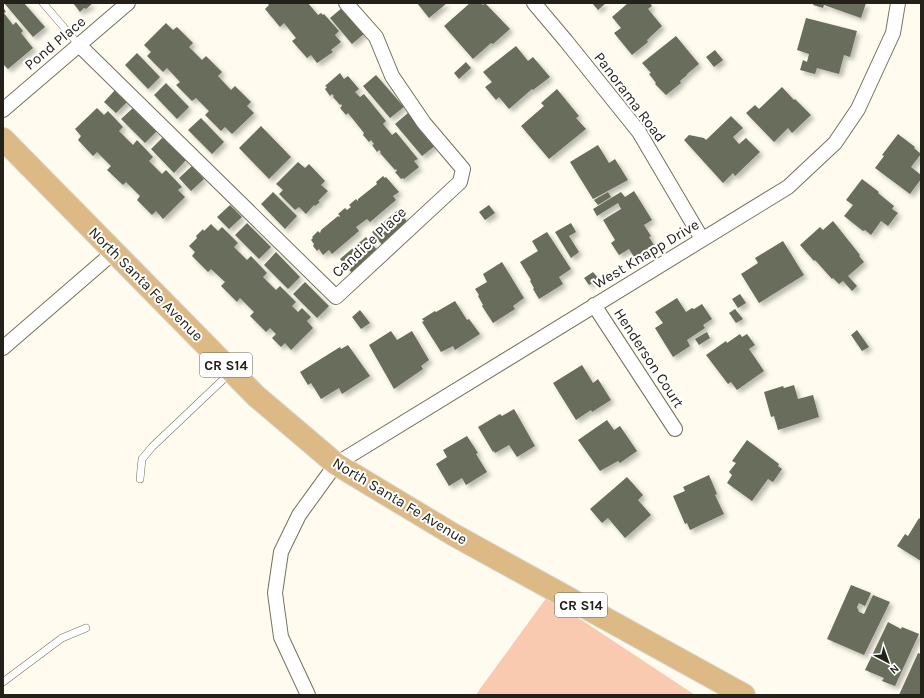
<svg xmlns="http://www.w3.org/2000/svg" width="924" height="698" font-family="Karla,sans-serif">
<defs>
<filter id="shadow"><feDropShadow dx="3.5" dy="3.5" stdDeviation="2" flood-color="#0004"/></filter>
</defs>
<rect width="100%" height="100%" fill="#fffcef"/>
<!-- green -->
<path fill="#f9cab0" d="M547,597L695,695H478L477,693Z"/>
<!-- building -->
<path fill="#696d5b" filter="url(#shadow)" d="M4,3H24L45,27L33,37Z
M73,3H93L86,9L84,8L80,12Z
M267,3H308L318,15L321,13L323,15L324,14L339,31L335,35L341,42L331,50L333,52L317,63L311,55L307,58L292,41L296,38L284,23L280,27L265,9L269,5Z
M417,3H447L429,18Z
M470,3H481L483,5L485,3L510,29L493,44L491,43L473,59L444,26Z
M592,3H606L598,10Z
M628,3H650L652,6L648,9L662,26L647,40L648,42L632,55L614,33L621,28L612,17Z
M814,3H866L861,18L824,5L823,8L813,5Z
M3,7L6,12L4,13L13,25L16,22L23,31L21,33L33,48L8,69L3,64Z
M343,7L365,33L352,44L330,18Z
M806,18L857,31L850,57L844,55L839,74L817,68L815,74L800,70L803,60L807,62L809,54L797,50Z
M166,23L173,30L177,27L193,43L189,47L202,60L206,56L222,72L218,76L231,90L235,86L251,102L247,106L254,113L232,134L225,127L221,131L205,115L209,111L196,98L192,101L176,85L180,82L167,68L163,72L147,56L151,52L144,45Z
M676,36L699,64L687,74V75L680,81L681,83L666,95L655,84L656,83L649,74L651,73L642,63Z
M516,46L528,61L533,57L550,77L533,90L532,89L509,109L499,97L496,100L485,87L492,82L483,72Z
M715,50L723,60L714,67L706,57Z
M137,53L160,77L148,89L125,65Z
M466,62L471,68L459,79L454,73Z
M340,73L344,79L348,76L359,89L355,92L360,97L364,94L386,121L383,124L392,135L396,132L418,159L414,161L419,167L404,179L403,178L401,179L395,172L397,171L396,169L395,170L380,153L381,152L379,150L377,152L372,145L374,144L371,140L369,142L363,135L364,133L348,113L346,115L340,108L342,106L341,104L340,105L333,97L334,96L332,94L330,96L325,89L327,87L325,86Z
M376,75L404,107L390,118L363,86Z
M166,83L189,107L177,119L154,95Z
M782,87L794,100L795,99L811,115L792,133L788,128L774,142L746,113L755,105L759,109Z
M116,89L128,101L116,113L104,102Z
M557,89L579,116L576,118L586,129L549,159L521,126L544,106L541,103Z
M134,107L157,131L145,143L121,119Z
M97,108L104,115L108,111L123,127L119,131L133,145L137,140L153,157L149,161L162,174L166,170L182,187L178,190L185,197L163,219L156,211L152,215L137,200L140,196L126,182L123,185L107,170L111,166L97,152L93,156L78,140L81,136L75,129Z
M408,113L436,145L422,156L395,124Z
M731,116L743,128L733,137L739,144L746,138L760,152L735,176L733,173L723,183L684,140L689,135L704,138L706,140Z
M201,118L224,142L212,154L188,130Z
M261,126L291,157L269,179L239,148Z
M898,134L915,147L914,148L921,154L911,167L921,175V179L910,194L875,168L884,156L882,155Z
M163,137L186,160L174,173L151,149Z
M598,145L609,163L615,159L628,180L593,199L570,162Z
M298,162L305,168L309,164L325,181L321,185L328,191L318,201L320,202L315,206L314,205L306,214L299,207L295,210L279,194L283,190L276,184Z
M192,166L204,179L191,191L179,178Z
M383,176L385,178L386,177L399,192L393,196L396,200L370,222L367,219L356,227L359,231L332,254L329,250L323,255L319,249L317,251L313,246L314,244L311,240L313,238L312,237L318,231L320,233L321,230L338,216L339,217L340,216L338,214L345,208L347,210L351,207L349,205L356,199L358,201V199L377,184L376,182Z
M862,179L879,192L878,193L894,206L892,209L898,213L888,226L881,221L871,235L865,230L863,231L844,216L853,205L846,200Z
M634,191L652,220L644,225L651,236L649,237L654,245L634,257L629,249L619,255L611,243L615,240L603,220L621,209L618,203L597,216L593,209L621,192L625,197Z
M273,192L297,216L285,229L261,204Z
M608,192L611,197L598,205L594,200Z
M230,205L242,217L229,229L217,217Z
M489,205L495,213L485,220L479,212Z
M398,210L409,224L383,246L372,232Z
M833,221L860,255L859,256L864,262L848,276L857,286L852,291L843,281L839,284L833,278L832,279L815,260L814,261L800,245L820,227L823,230Z
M247,223L271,247L259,259L235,235Z
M571,223L576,232L569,236L579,252L571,258L555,232Z
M211,224L218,231L222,227L238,243L234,247L247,260L251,256L267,273L263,277L276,290L280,286L296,302L292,306L298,312L302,308L311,317L307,321L313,328L291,350L285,343L281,347L272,338L276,334L270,328L266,332L250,316L254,312L240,298L237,302L221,286L225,282L211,269L208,272L192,256L195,252L189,246L197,238L196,236L203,229L204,231Z
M547,232L571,269L559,277L563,284L539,299L533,289L534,288L530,281L531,280L520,262L538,251L532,241Z
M366,237L378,251L352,273L340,259Z
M783,241L804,275L759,303L741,274L758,263L755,258Z
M276,252L300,277L288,289L264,265Z
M502,262L524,298L513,306L515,309L493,323L482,306L483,305L478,296L479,295L475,289L487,282L483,274Z
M593,272L599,279L589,285L584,278Z
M305,282L329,306L317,318L293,294Z
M740,294L746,303L738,308L732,299Z
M677,298L686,312L692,308L694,309L702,304L712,319L703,325L705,328L687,340L690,346L673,357L655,328L663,323L655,312Z
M455,301L467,320L469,319L480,334L455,350L453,346L441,352L422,322L424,321L422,319L435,311L436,312Z
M735,309L743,319L736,323L729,313Z
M360,310L370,323L361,329L352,317Z
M857,330L869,347L862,351L851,335Z
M391,331L397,340L412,331L429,360L421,366L423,369L394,389L369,345Z
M707,332L710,338L699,345L695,339Z
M740,334L742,337L747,334L755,345L749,349L764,371L737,390L731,382L728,384L706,355L726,341L727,343Z
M348,345L370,376L342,394L339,388L321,399L311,383L308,385L300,372L340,347L341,349Z
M582,365L593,383L598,379L611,400L592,412L591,410L576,420L553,383Z
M794,385L798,399L813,395L819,417L778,430L774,416L771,417L764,392L783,386L784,388Z
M514,409L535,446L517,457L509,445L495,453L494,451L493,452L478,427L500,414L502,416Z
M607,420L614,430L620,426L637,451L620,463L618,461L600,471L578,440Z
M467,436L478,453L476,454L487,472L466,485L462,478L449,486L436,464L447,457L443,450Z
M747,440L779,464L778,466L782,469L773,482L768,479L752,501L727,483L732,475L729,472L736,463L732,461Z
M709,475L717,494L715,495L724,514L690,530L687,523L685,524L673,496L685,491L683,487Z
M627,477L643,495L638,500L651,515L625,538L608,518L602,523L590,509Z
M919,518L921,520V561L897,546L905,534L908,536Z
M851,585L871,593L865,606L859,603L857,607L859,612L864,614L873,595L890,602L864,655L827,639Z
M888,622L901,629L902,627L919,634L895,686L882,681L884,678L865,670Z
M918,653L921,654V695H899Z"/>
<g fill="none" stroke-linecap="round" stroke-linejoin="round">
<!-- lane casing -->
<g stroke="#75715f" stroke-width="8">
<path id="lane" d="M43,3L79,45
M140,479L142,459L152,447L230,373
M3,682L62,638L86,628"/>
</g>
<!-- street casing -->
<g stroke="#75715f" stroke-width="16">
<path id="street" d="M534,3L566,41L639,132L702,239
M79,45L336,297L460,182L463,169L424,123L392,76L376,37L346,3
M3,110L128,3
M594,305L675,429
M3,348L114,252
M308,695L281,637L275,593L281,552L299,515L336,464L788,187L835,143L858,109L893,33L898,3"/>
</g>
<!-- primary casing -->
<g stroke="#dcdbda" stroke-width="24">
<path id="primary" d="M3,139L256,396L336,464L454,535L744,695"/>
</g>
<!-- lane -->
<use href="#lane" stroke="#fff" stroke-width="7"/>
<!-- street -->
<use href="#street" stroke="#fff" stroke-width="14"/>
<!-- primary -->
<use href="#primary" stroke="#ddba85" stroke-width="22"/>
</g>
<g text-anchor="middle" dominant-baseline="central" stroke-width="4" stroke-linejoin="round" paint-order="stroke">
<!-- shield labels -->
<g fill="#fff" stroke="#65645e" stroke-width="1">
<rect x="200" y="353" width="52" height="24" rx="3"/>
<rect x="555" y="593" width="52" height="24" rx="3"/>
</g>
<g font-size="14" font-weight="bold" fill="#232119">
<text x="226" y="365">CR S14</text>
<text x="581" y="605">CR S14</text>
</g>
<!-- street labels -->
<g font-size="15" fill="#232119" stroke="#fff">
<text transform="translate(55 43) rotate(-40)">Pond Place</text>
<text transform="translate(630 97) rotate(53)">Panorama Road</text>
<text transform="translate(369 242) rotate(-43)">Candice Place</text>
<text transform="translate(646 254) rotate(-31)">West Knapp Drive</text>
<text transform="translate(146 284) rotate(45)">North Santa Fe Avenue</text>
<text transform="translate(649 358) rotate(57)">Henderson Court</text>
<text transform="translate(400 501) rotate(31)">North Santa Fe Avenue</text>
</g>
</g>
<!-- border -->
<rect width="924" height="698" fill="none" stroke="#232119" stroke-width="8"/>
<!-- north arrow -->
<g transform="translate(888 662) rotate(139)" stroke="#ffffff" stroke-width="3" paint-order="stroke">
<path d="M0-3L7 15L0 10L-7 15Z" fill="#232119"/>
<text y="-6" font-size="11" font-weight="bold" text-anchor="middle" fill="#232119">N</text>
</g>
</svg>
